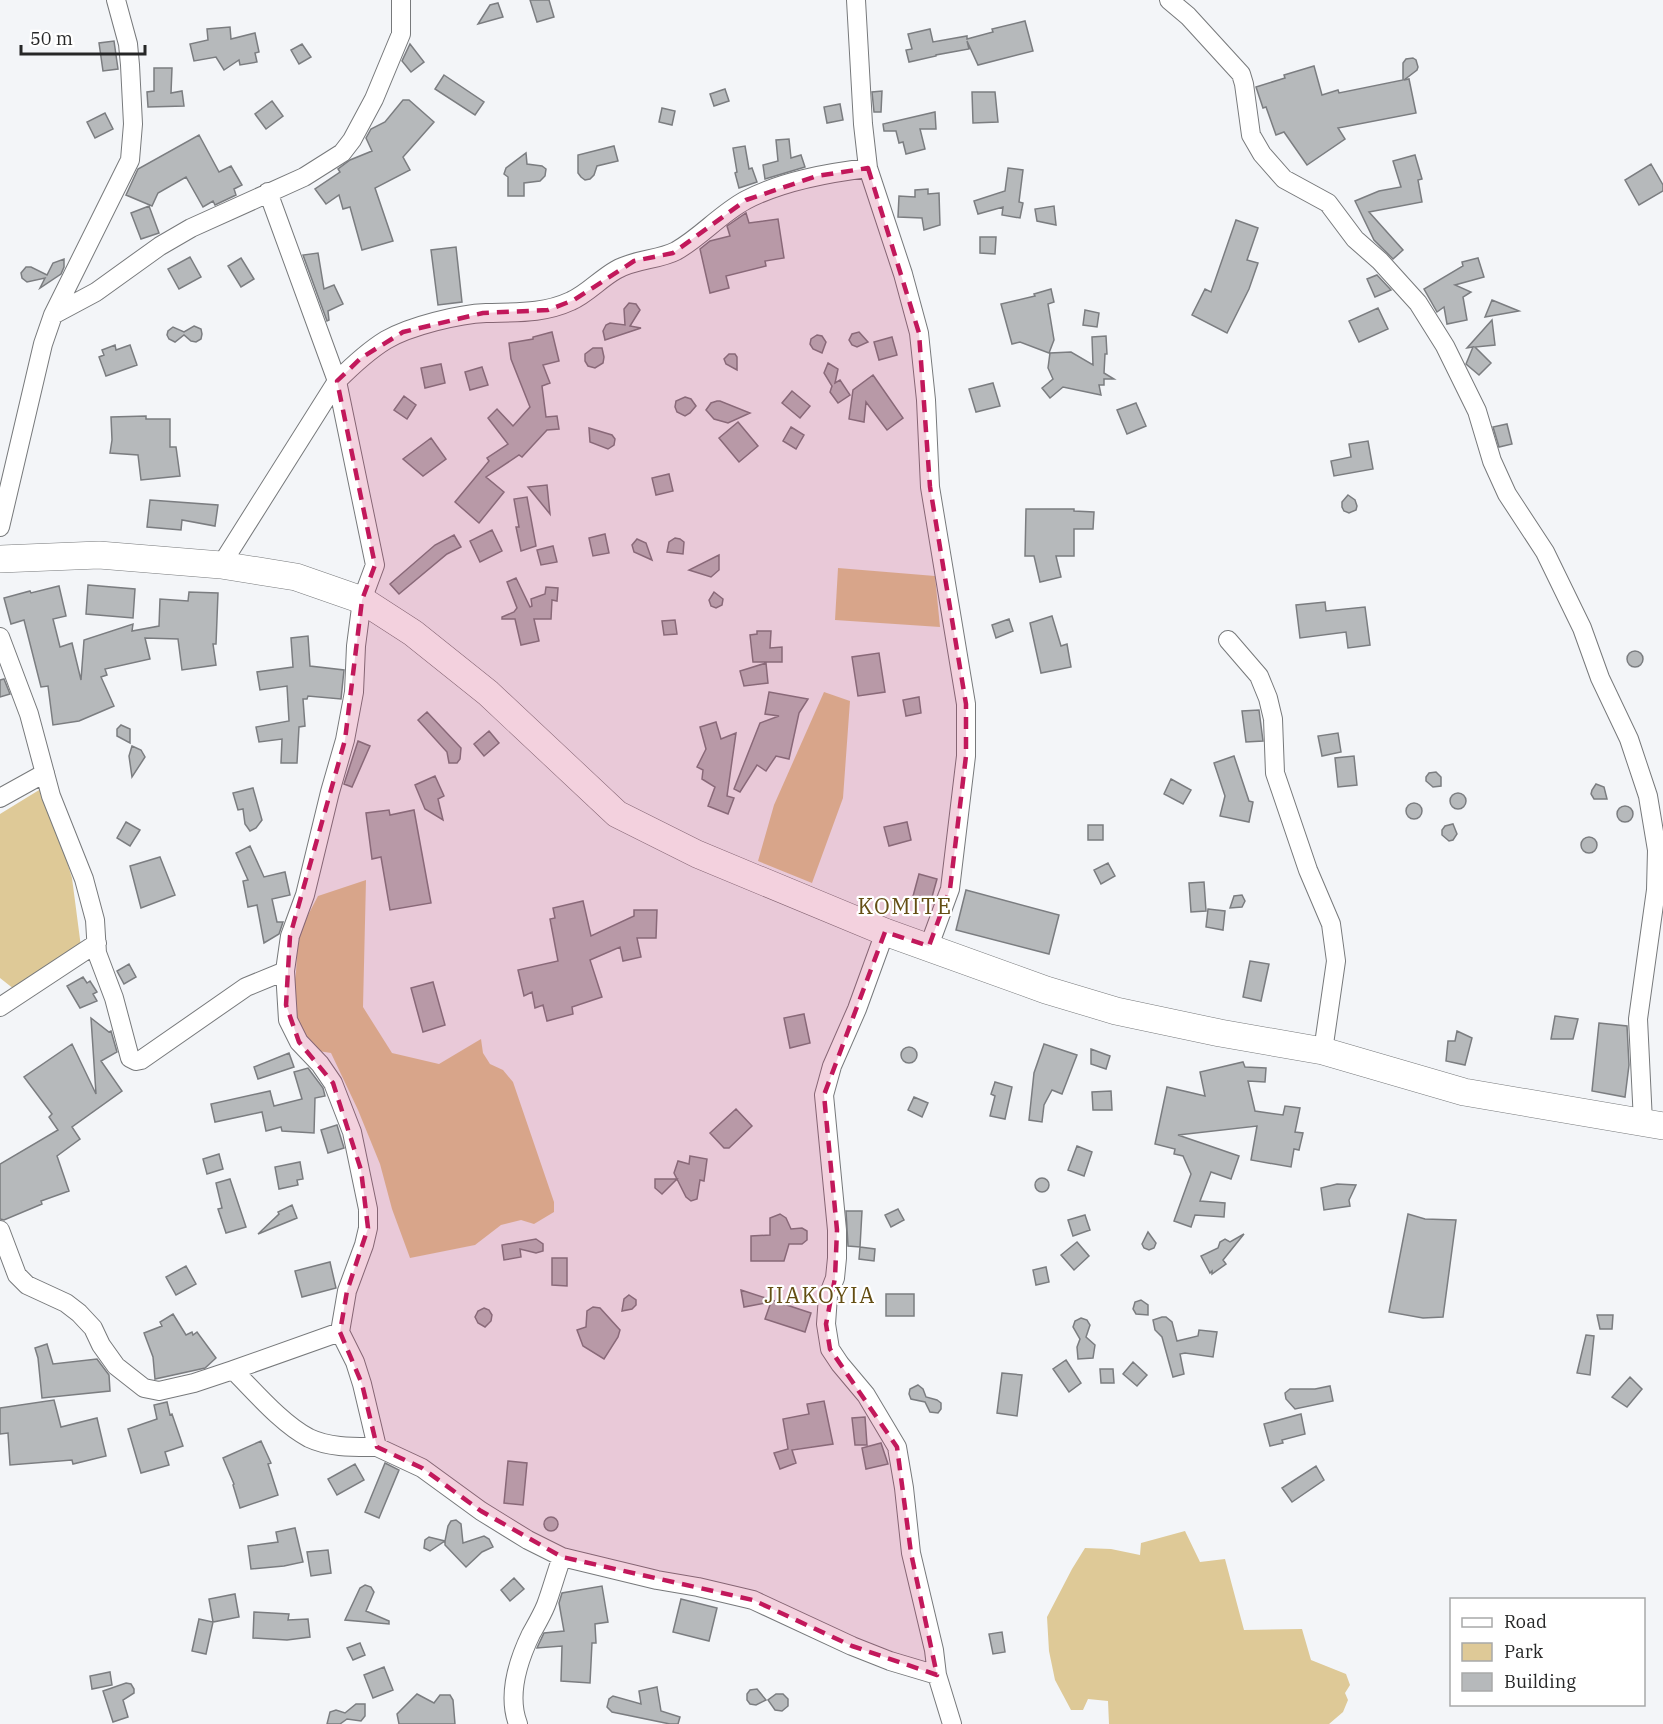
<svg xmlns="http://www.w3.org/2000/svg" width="1663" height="1724" font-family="'IBM Plex Serif',serif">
<rect width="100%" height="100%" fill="#f3f5f8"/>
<!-- green -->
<path fill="#dec997" d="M838,568L935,576L940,627L835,620Z
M824,692L850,701L843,798L812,883L758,861L774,805Z
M44,787L72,878L81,947L19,993L0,978V814Z
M366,880L363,1007L392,1053L439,1064L481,1039L483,1053L490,1064L503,1070L513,1082L554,1202V1212L534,1224L521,1220L501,1225L475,1245L410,1258L392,1209L380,1164L358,1110L331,1053L306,1049L290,1014L296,972L298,934L318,896Z
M1185,1531L1200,1562L1225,1559L1244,1630L1302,1629L1311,1660L1346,1674L1350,1685L1345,1693L1348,1700L1343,1712L1329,1724H1109L1108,1701L1088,1699L1083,1710H1071L1055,1680L1049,1651L1047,1617L1072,1569L1085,1548L1111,1549L1140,1555L1141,1543Z"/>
<!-- building -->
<path fill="#b6b9bb" stroke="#7b7d80" stroke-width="1.5" d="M530,0H549L554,17L537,22Z
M498,3L503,17L478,24L490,5Z
M1025,21L1033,51L978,65L967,41L969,49L936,55V56L909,62L906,50L912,49L908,34L930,29L933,42L967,36V39L993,32L992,29Z
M230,27L231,39L255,33L259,52L255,53L257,62L240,65L239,60L224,70L216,57L194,61L190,44L208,40L207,29Z
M114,41L118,69L103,71L99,43Z
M302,44L311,57L299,64L291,50Z
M410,44L424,62L411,72L402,61Z
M1413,58L1416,60L1418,67L1417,70L1404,80L1409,79L1416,113L1338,128L1345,139L1307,165L1284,132L1276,135L1266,107L1263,108L1256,87L1285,78L1284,75L1314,66L1322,95L1338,90L1339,93L1403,80V63L1406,59Z
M154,68H172L171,93L182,91L184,106L148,107L147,92L154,91Z
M444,75L484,102L475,115L435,89Z
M725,89L729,101L714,106L710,94Z
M882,91L881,112H874L872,92Z
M972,92H995L998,122L973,123Z
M403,100H409L434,122L403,157L410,170L375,188L393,241L362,250L350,207L343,209L339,195L326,204L315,189L340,172L338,169L350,160L372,151L366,138L371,129L385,122Z
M272,101L283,116L266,129L255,114Z
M840,104L843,120L827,123L824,107Z
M662,108L675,111L672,125L659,122Z
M935,112L936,129H920L925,149L906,154L903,142L899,143L896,131H884L883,124Z
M105,113L113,129L95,138L87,122Z
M199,135L219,172L231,166L242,185L234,189L236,195L215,205L213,201L203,207L186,177L158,193L152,206L126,195L138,169Z
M789,139L791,158L801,155L805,167L765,179L763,165L778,161L776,140Z
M614,146L618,161L597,166L594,175L590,179L585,180L581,177L578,173V155Z
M745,146L749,169L752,168L757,182L739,188L735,173L737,172L733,148Z
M526,153L527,164L542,166L546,169L545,176L540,181L524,183V196H508V177L504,174L506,168Z
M1415,155L1422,179L1418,180L1422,202L1369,212L1403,250L1393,259L1374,240L1355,201L1379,191L1401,187L1393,161Z
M1651,164L1663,185V191L1639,205L1625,180Z
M1008,168L1023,170L1019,202L1023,203L1020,218L1002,215L1003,207L978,214L974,201L1005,191Z
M928,189V194L939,193L940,225L924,230L922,218L898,217L899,196L915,197V190Z
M149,206L159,233L141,239L131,213Z
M1054,206L1056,225L1037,221L1035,209Z
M746,213L749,223L778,219L784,258L765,261L766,266L726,276L729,288L710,293L700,249L710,241L730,236L727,226Z
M1236,220L1258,228L1247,260L1258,263L1249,289L1227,333L1192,315L1205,289L1211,292Z
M980,237H996L995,254L980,253Z
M456,247L462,302L438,305L431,250Z
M318,253L324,289L334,285L343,304L328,311L329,320L327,321L303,255Z
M190,257L201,277L179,289L168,269Z
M241,258L254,279L241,287L228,266Z
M1478,258L1484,277L1455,285L1471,292L1463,297L1467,320L1447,324L1444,307L1437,312L1424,289L1463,266L1462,262Z
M64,259V267L61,274L40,288L45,278L27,282L22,278L21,273L26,267H31L47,275L53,263Z
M1377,275L1391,290L1375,297L1367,279Z
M1051,289L1054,302L1048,304L1054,340L1049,353L1020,342L1012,344L1001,304L1035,296L1034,294Z
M1492,300L1519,311L1485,317Z
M629,303L636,304L640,310L630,326L641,328L605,340L603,331L606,325L610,323L625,325L624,309Z
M1378,308L1388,329L1359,342L1349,321Z
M1085,310L1099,313L1097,327L1083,325Z
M1492,320L1495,345L1475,347L1491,363L1479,375L1466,364L1473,347L1467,348Z
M194,326L201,329L202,334L201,339L196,342L191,341L184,335L175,342L169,339L167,335L168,331L173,327L184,332Z
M552,332L559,361L543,365L550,383L542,386L546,417L557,416L559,429L547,430L522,457L519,455L486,477L504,492L479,523L455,502L489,461L487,458L508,444L488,418L497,409L513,426L530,407L511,359L509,343L533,339V337Z
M859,332L868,342L857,347L852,345L849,340L852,334Z
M817,335L822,336L826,342L822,353L813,349L810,344L811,339Z
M1106,336L1107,354H1105L1104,373L1114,379H1104V385H1099L1101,395L1063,387L1050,398L1042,388L1053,379L1048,368L1050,353L1071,352L1093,365L1092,337Z
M892,337L897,355L879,360L874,342Z
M115,345L116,350L130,345L137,365L106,376L99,357L104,355L102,350Z
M593,348H602L604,357L603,363L595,368L588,366L585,361V354Z
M729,354H735L737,357V370L726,364L724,359Z
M828,363L838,369L835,383L840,380L850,395L838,403L830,392L832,386L824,373Z
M441,364L445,383L425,388L421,368Z
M482,367L488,385L470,390L465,372Z
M873,375L903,418L887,430L866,402L864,422L849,419L853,390Z
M993,383L1000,406L976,412L969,389Z
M792,391L810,406L800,418L782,403Z
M404,396L416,405L407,419L394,410Z
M685,397L691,399L696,406L690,413L685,416L677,412L675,407L676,401Z
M717,401H720L750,413L728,423L714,419L706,410L711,403Z
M1136,403L1146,426L1127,434L1117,410Z
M146,416V419H170V447H176L180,476L141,480L138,455L110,453L112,440L111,417Z
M738,422L758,446L739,462L719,438Z
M1507,424L1512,444L1499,447L1493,427Z
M791,427L804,435L796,449L783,441Z
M589,428L612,435L615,439L614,445L608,449L590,442Z
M431,438L446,459L423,476L403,459Z
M1368,441L1373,469L1334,476L1331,461L1351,457L1349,444Z
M669,474L673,491L656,495L652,478Z
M547,485L550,514L528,487Z
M1348,495L1355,500L1357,506L1356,510L1349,513L1344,511L1342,507V502Z
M527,497L536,546L521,551L516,527H519L514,499Z
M150,500L218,505L215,526L182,520L181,530L147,527Z
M1026,509H1074V511L1094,512L1093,529H1074V556H1056L1061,577L1040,582L1034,556H1025Z
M492,530L502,551L480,562L470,541Z
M605,534L609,553L593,556L589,538Z
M454,535L461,547L447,554L399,594L390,584L435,545Z
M675,538L680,539L684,542L683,554L667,552L669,542Z
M637,539L646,543L652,560L634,552L632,545Z
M553,546L557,562L541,565L537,550Z
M719,555V570L711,577L689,570Z
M516,578L530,607L532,606L531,599L545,594L546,587L558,588L557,601L552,600L551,619H534L539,641L521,645L515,619H502V617L514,612L517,608L507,582Z
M88,585L135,589L133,618L86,614Z
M59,586L66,616L53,619L60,647L72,643L81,680L84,640L133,624L132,631L159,626L160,599L188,601L189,592L218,593L216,644H213L216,665L182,670L178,639L145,638L150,659L105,669L107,675L101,677L114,706L79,721L53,725L48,686L41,687L24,620L11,624L4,598L30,591L31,593Z
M714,592L723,599L722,605L716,608L711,606L709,600Z
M1325,602L1326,611L1365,607L1370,645L1348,648L1346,632L1300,638L1296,605Z
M1052,616L1061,646L1067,644L1071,667L1041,673L1030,623Z
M1009,619L1013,631L996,638L992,625Z
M675,620L677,634L664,635L662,621Z
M757,631H771L770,648L782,647V662H753L750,635L757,634Z
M308,636L310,666L344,670L341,699L308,696L307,699H303L305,726L299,727L297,763H281L282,739L259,742L256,727L289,721L287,686L260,690L257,672L293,667L291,638Z
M1627 659a8 8 0 1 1 16 0a8 8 0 1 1-16 0Z
M879,653L885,692L858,696L852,657Z
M766,663L768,683L744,686L740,671Z
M4,679L10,694L0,697V680Z
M769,692L808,699L799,713L789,759L776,756L766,771L757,765L740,792L734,789L760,723L779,716L765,714Z
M919,697L921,713L906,716L903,700Z
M1259,710L1263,741L1246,742L1242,711Z
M427,712L461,748L460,759L457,763H449L447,752L418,720Z
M716,722L721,739L736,733L727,796L734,798L728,814L708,806L715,787L702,779L703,770L697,767L706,749L700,727Z
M121,725L130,729V743L117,736V729Z
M489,731L499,743L484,756L474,744Z
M1338,733L1341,752L1322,756L1318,736Z
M358,741L370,746L352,787L344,784Z
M132,746L141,750L145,757L132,777L129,756Z
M1234,756L1249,801L1253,802L1249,822L1220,816L1225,796L1214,763Z
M1354,756L1357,785L1338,787L1335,758Z
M1436,772L1441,777V786L1433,787L1426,781V777L1429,773Z
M435,776L444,796L438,799L443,820L425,809L415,785Z
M1171,779L1191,790L1183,804L1164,794Z
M1596,784L1604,787L1607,799H1594L1591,794L1592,790Z
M253,788L262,820L256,828L250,831L245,824L243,809L238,810L233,793Z
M1450 801a8 8 0 1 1 16 0a8 8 0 1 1-16 0Z
M1406 811a8 8 0 1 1 16 0a8 8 0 1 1-16 0Z
M1617 814a8 8 0 1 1 16 0a8 8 0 1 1-16 0Z
M389,810L390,815L414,810L431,903L390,910L381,857L372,859L366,813Z
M126,822L140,830L130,846L117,838Z
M907,822L911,840L889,846L884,827Z
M1453,824L1457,834L1453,840L1449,841L1442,835V830L1445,826Z
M1088,825H1103V840H1088Z
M1581 845a8 8 0 1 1 16 0a8 8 0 1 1-16 0Z
M250,846L264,877L285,872L290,895L272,899L277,922H283L279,934L264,943L257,905L248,907L243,881L248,880L236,853Z
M160,857L175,895L141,908L130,866Z
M1108,863L1115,876L1101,884L1094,870Z
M919,874L937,879L930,904L912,900Z
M1204,882L1206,911L1191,912L1189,883Z
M966,890L1059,915L1049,954L956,930Z
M1242,895L1245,901L1242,907L1230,908L1234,896Z
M583,901L591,936L634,916V910H657L656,938H637L641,957L623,961L620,947L590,960L602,997L572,1007L573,1014L547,1021L543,1005L535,1008L532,992L524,996L518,970L558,961L550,919L555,918L553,908Z
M1208,909L1225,911L1223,930L1206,927Z
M1250,961L1269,964L1261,1001L1243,997Z
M129,964L136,977L124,984L117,971Z
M83,977L87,983L90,981L97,992L93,994L97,1001L80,1008L67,986Z
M433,982L445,1025L423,1032L411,988Z
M804,1014L810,1043L790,1048L784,1018Z
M1555,1016L1578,1019L1573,1039H1551Z
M91,1018L109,1032L111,1031L117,1052L101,1061L122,1091L72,1127L80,1139L57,1156L69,1191L41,1201L42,1204L4,1220L0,1219V1164L58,1130L49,1117L52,1114L24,1077L72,1044L96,1094Z
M1599,1023L1627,1026L1629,1065L1625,1097L1592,1091Z
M1457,1031L1472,1038L1465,1065L1446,1061L1448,1041H1455Z
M1044,1044L1077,1055L1062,1094L1052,1090L1044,1105L1042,1122L1029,1120L1034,1073Z
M901 1055a8 8 0 1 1 16 0a8 8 0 1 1-16 0Z
M1091,1049L1110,1056L1106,1069L1091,1064Z
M289,1053L294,1067L258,1079L254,1067Z
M1243,1062L1245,1067L1266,1068L1265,1082L1248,1081L1255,1111L1283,1115L1285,1106L1300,1108L1295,1132L1303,1133L1299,1150L1294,1149L1291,1167L1251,1160L1257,1126L1178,1135L1239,1156L1231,1179L1211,1172L1200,1201L1225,1203L1224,1217L1195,1215L1191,1227L1174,1221L1191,1174L1183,1156L1174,1154L1175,1149L1155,1144L1167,1087L1205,1096L1200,1072Z
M308,1068L323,1088L325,1096L315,1098L314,1133L282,1131L281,1127L266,1131L262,1112L215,1122L211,1104L270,1091L274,1106L302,1099L294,1072Z
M995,1082L1012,1087L1005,1119L990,1116L995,1096L991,1094Z
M1111,1091L1112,1110H1093L1092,1092Z
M914,1097L928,1103L922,1117L908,1110Z
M736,1109L752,1126L729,1148H724L710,1133Z
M337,1125L344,1148L328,1153L321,1130Z
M1077,1146L1092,1152L1084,1176L1068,1170Z
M219,1154L223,1169L207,1174L203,1159Z
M690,1156L707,1159L704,1181L700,1180L697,1199L691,1201L686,1197L674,1173L678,1161L689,1164Z
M300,1162L303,1179L297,1180L298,1185L279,1189L275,1167Z
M1035 1185a7 7 0 1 1 14 0a7 7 0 1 1-14 0Z
M230,1179L246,1227L226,1233L218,1209L222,1208L216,1183Z
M655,1179H677L662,1194L655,1188Z
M1337,1184L1356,1185L1349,1200L1350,1206L1324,1210L1321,1188Z
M292,1205L297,1218L258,1234L279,1214L278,1212Z
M898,1209L904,1220L891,1227L885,1215Z
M846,1211H862L860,1247L848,1246Z
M780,1214L786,1218L791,1229L802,1228L807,1231V1240L802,1244H789L784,1261H751V1236L770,1235V1218Z
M1408,1214L1425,1219L1456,1220L1443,1317L1423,1318L1389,1312Z
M1085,1215L1090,1230L1073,1236L1068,1220Z
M1148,1232L1156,1243L1154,1248L1149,1250L1144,1248L1142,1244Z
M1244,1234L1223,1260L1226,1264L1212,1274V1271L1210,1273L1201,1256L1218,1248L1220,1242L1225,1239L1230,1242Z
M536,1239L543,1244V1251L536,1253L520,1249L521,1257L504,1260L502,1245Z
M1077,1242L1089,1256L1074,1270L1061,1255Z
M860,1247L875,1249L874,1261L859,1259Z
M552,1258H567V1286L552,1285Z
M330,1262L336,1288L302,1297L295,1271Z
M186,1266L196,1284L176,1295L166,1277Z
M1046,1267L1049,1282L1036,1285L1033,1270Z
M741,1290L811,1313L805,1332L765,1319L771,1302L744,1307Z
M886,1294H914V1316H886Z
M629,1295L636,1300V1305L632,1309L622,1311L624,1299Z
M1141,1300L1148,1305V1315L1136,1314L1133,1309L1135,1302Z
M593,1307L600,1308L620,1330L618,1337L604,1359L583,1346L577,1330L586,1327L587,1311Z
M484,1308L489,1310L492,1315L491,1321L485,1327L478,1323L475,1317L478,1311Z
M173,1314L186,1335L192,1332L193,1335L197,1332L216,1358L205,1368L155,1379L153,1357L144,1333L162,1326L160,1322Z
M1597,1315H1613L1612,1329H1600Z
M1162,1317H1166L1172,1322L1177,1341L1198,1336L1199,1330L1217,1332L1213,1357L1185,1353L1180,1354L1184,1374L1173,1377L1162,1337L1155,1330L1153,1320Z
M1081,1318L1087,1320L1090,1325L1086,1337L1095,1345L1093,1358L1078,1359L1077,1347L1080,1339L1073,1327L1075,1321Z
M1586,1335L1594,1336L1590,1375L1577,1373Z
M47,1344L53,1364L97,1359L109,1375L110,1391L42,1398L38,1358L35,1348Z
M1066,1360L1081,1383L1069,1392L1053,1369Z
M1133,1362L1147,1375L1137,1386L1123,1374Z
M1100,1369H1113L1114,1383H1101Z
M1002,1373L1022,1375L1017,1416L997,1413Z
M1630,1377L1642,1389L1627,1407L1612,1397Z
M918,1385L923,1389L926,1397L937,1400L941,1403V1409L938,1413L930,1412L925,1402L911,1399L909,1394L910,1389Z
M1330,1386L1333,1401L1295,1409L1286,1399L1285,1393L1290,1389H1315Z
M54,1400L61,1427L97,1418L106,1456L73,1464L72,1460L10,1465L8,1433L0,1434V1408Z
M824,1401L833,1444L792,1450L796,1463L780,1469L774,1453L788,1449L783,1419L809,1414L807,1404Z
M167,1402L170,1415L172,1414L183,1446L165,1452L169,1465L141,1473L128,1429L157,1419L154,1405Z
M1301,1414L1305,1434L1282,1440L1283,1443L1270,1446L1264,1424Z
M865,1417L867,1445H855L852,1418Z
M261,1441L271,1463L268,1464L278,1495L240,1508L233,1485L234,1484L223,1458Z
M881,1443L888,1464L866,1469L862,1448Z
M508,1461L527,1463L523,1505L504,1503Z
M385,1463L399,1470L379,1518L365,1512Z
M355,1464L364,1480L337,1495L328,1479Z
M1316,1466L1324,1480L1292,1502L1282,1488Z
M544 1524a7 7 0 1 1 14 0a7 7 0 1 1-14 0Z
M451,1521L456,1520L461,1524L463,1543L484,1536L489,1539L493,1547L482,1552L466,1567L445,1545V1541L430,1551L424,1548L425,1540L429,1537L445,1541L448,1526Z
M295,1528L303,1562L284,1566L251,1569L248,1546L278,1542L276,1532Z
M328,1550L331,1573L311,1576L307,1552Z
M514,1578L524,1589L510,1601L501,1590Z
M365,1585L371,1587L374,1592L366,1611L389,1621V1624L345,1620L360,1588Z
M602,1586L608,1622L595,1624L596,1643H592L590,1683L561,1681L562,1646L537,1648L544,1633L564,1631L559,1603L562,1593Z
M235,1594L239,1617L213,1622L209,1599Z
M681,1599L717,1608L709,1641L673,1632Z
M254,1612L289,1614L288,1620L308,1619L310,1637L287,1640L253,1638Z
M199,1619L213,1622L206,1654L192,1651Z
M1002,1632L1005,1652L993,1654L989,1634Z
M360,1643L365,1655L353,1660L347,1648Z
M384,1667L393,1690L373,1698L364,1675Z
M110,1672L112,1685L92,1689L90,1676Z
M126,1683L131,1684L134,1689V1693L123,1700L128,1717L113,1722L103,1691Z
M657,1687L661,1711L680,1717L678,1724H670L612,1712L607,1707L609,1699L613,1696L641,1704L639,1691Z
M757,1689L766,1700L756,1705L750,1704L747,1700V1694L750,1690Z
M417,1694L434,1703L440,1695H450L453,1700L455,1724H399L397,1714Z
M776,1694H783L788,1699V1706L782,1711L775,1710L768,1700Z
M356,1704H365V1716L361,1721L347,1719L340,1724H327L330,1712L336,1710L345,1713Z"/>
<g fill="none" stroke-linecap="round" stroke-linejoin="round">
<!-- street casing -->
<g stroke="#77797b" stroke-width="20">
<path id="street" d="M856,0L863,124L868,168L903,274L919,333L926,400L930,487L966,704V756L950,889L929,946
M1169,0L1188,16L1241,74L1244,84L1251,135L1262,154L1284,179L1328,203L1355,239L1380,261L1418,303L1445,346L1477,411L1492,461L1507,494L1545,552L1582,628L1600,678L1629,739L1648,796L1657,850L1656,890L1638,1019L1643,1122
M268,192L337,381L375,565L362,600L356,646L354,692L345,740L330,792L305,895L290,936L285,971L288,1020L299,1042L320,1064L333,1083L352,1132L368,1209V1228L364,1245L347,1291L340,1332L355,1362L362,1384L377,1447L422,1468L481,1511L528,1540L562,1557L657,1580L698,1587L753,1600L852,1646L890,1661L937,1675
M53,315L96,292L160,246L191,228L304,177L342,153L352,140L374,99L401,34V0
M0,527L43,344L53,315L130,160L133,124L130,65L128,44L116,0
M221,565L337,381C352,366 368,351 386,340C410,326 459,314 486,313C516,312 543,314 571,301C587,294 600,279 616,270C635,259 659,260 676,251C701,237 720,214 746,200C782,181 827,173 868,168
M0,637L29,714L51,796L84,879L95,920L97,953L114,998L130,1058L136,1061L141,1060L246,987L285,971
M1228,640L1259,676L1268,698L1273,719L1275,773L1308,870L1331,924L1336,961L1323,1051
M0,798L45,773
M885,932L857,1009L832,1066L824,1095L837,1230V1258L835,1278L828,1296L826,1324L830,1349L840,1364L866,1395L897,1447L904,1488L911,1553L934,1650L937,1675L952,1724
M0,1007L97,943
M0,1230L17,1275L27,1285L66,1303L79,1313L93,1328L101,1345L116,1366L144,1388L159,1391L194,1383L233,1370C255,1392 282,1424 309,1438C330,1448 355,1447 377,1447
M233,1370L340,1332
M518,1724C507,1695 518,1661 531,1634C536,1625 542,1615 546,1605C552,1589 556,1573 562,1557"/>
</g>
<!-- secondary casing -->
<g stroke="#77797b" stroke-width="28">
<path id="secondary" d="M0,559L99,555L221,565L296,577L362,600L413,633L488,693L617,814L697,854L885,932L1046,990L1116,1011L1220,1033L1323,1051L1464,1092L1663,1126"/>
</g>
<!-- street -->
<use href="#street" stroke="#fff" stroke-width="18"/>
<!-- secondary -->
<use href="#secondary" stroke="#fff" stroke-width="27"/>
</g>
<!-- marked area -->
<path fill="#c2185b" fill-opacity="0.2" stroke="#c2185b" stroke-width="4.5" stroke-dasharray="12 8" stroke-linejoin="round" d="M868,168L919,333L930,487L966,704V756L950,889L929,946L885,932L824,1095L837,1230L835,1278L826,1324L830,1349L897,1447L911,1553L937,1675L852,1646L753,1600L562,1557L481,1511L422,1468L377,1447L362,1384L340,1332L347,1291L368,1228L361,1170L333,1083L299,1042L286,1005L290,936L345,740L362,600L375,565L337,381L361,358L403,332L483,313L548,310L574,300L634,261L673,253L746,200L817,176Z"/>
<g text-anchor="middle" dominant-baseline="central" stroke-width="4.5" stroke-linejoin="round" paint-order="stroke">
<!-- quarter labels -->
<g font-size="22" letter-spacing="1.5" fill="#644e13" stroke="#fff">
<text x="905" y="905">KOMITE</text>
<text x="820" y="1294">JIAKOYIA</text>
</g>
</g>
<!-- legend -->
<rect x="1450" y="1598" width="195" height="108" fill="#ffffff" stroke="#a8a9a9" stroke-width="1.5"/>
<rect x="1462" y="1618" width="30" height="9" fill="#ffffff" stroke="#a8a9a9" stroke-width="1.5"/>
<text x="1504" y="1628" font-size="18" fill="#262727">Road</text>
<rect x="1462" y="1643" width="30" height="18" fill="#dec997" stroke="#a8a9a9" stroke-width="1.5"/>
<text x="1504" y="1658" font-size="18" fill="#262727">Park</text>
<rect x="1462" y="1673" width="30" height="18" fill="#b6b9bb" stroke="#a8a9a9" stroke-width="1.5"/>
<text x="1504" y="1688" font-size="18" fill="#262727">Building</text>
<!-- scale -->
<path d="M21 45v9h124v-9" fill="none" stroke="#262727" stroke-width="3"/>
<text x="30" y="45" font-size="18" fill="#262727" stroke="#ffffff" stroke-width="4.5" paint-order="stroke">50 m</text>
</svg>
